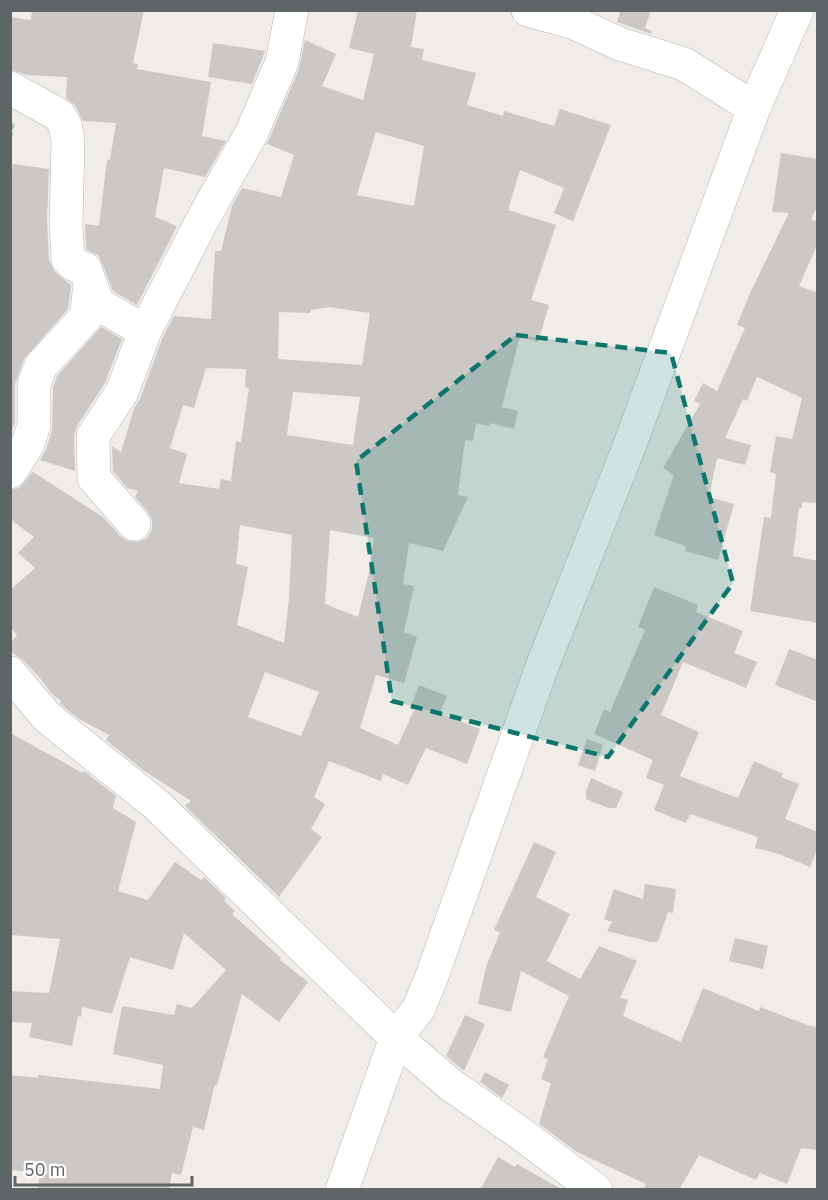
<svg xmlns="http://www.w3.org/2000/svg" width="828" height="1200" font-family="'IBM Plex Sans',sans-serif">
<rect width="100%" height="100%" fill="#f0ede8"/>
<!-- building -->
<path fill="#ccc8c5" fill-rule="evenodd" d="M32,10H144L133,63L138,64L137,69L211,82L202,136L226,141L205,177L164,168L155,217L177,226L137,305L113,291L99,256L86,249L85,224L99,226L107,160H110L116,123L83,121L75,105L66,98L67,77L26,75L10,69V17L31,20Z
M358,10H417L411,47L424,49L422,60L476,73L467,105L503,116L504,111L554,126L560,109L611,125L573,221L554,213L564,188L520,170L508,210L556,225L531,300L549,305L538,342L521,337L519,340L502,407L518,411L514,429L490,423L489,426L476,423L473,441L465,440L458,495L468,497L443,551L409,543L403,584L414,586L404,632L417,637L404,683L376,675L360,728L398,745L414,710L410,709L419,685L447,696L440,713L480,729L467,764L426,748L408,785L383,774L381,781L329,761L314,797L325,804L311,829L322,837L279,897L185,806L191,801L143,770L106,740L109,735L79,719L60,704L61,701L52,694L40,678L24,661L10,651V644L17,635L10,627V590L35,568L18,553L34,537L10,519V490L19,488L33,472L103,517L120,536L127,541L137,542L147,538L152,530V520L148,512L135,497L138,491L127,488L113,471L112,446L121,452L134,408L140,399L162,339L174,316L211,319L215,251H221L232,206L242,188L281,197L294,155L267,144L299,69L305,40L336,54L322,86L363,100L374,54L349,48ZM376,132L424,146L414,206L357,195ZM329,307L370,313L362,365L278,359L279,312L310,313L311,310ZM206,368L246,369L245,387L249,388L241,442L236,441L231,481L221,479L219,489L179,483L187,454L170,448L183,405L194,408ZM293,392L360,397L353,445L287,435ZM240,525L292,535L289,598L284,643L237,625L248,567L236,564ZM330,530L374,538L369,572L358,617L325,604ZM265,672L319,692L301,736L248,717Z
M621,10H651L645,28L652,31L651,34L617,22Z
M213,43L265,51L252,84L208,77Z
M781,153L818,159V205L811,219L818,222V243L799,286L818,293V503L802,502V508H799L793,556L818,561V623L750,611L764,517L771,518L776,474L770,472L776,436L792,439L802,398L757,377L747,401L743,399L725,438L751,445L745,465L717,458L709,497L734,504L718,560L685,551L686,546L654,535L674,475L663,468L700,404L694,401L703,383L717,391L745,328L737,325L750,293L789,213L772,212Z
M13,164L49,169L47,219L49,260L55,272L71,285L68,309L24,359L15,384V422L10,437V184Z
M101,327L122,339L105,383L77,426L74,436L75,471L40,460L46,450L52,430L53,388L57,376Z
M654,587L698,605L696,612L743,631L734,653L757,662L746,688L683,662L661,715L699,732L680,776L738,798L754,761L783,774L781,777L799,784L785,819L818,832V848L810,867L779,854L755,848L758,837L690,814L686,823L654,810L664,785L646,778L653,760L594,734L604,709L610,712L645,630L638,627Z
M789,649L818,660V702L775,685Z
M10,733L83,773L84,771L116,796L113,808L136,822L118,891L148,900L175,862L201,880L204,877L226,898L224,901L235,911L232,914L281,958L280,960L308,982L279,1022L242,994L217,1085H215L214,1088L204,1130L193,1127L181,1175L172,1173L169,1190H38L40,1173L10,1170V1075L38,1078V1075L160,1089L163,1065L113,1054L122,1006L174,1015L177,1004L192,1008L226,970L184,933L173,970L130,957L112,1014L82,1007L81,1017L78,1016L72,1046L29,1037L32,1023L10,1022V991L49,993L60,939L10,935Z
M587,739L603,745L595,771L578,765Z
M591,778L623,792L616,808H608L586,799V791Z
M534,842L556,852L536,897L570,914L547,961L580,979L599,946L637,961L620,998L628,1000L623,1016L681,1042L703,988L759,1011L760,1007L810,1026L818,1027V1150L801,1148L787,1184L760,1173L756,1180L699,1155L679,1190H643L646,1184L577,1152L539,1124L551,1083L541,1079L548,1059L543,1057L569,996L521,971L511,1012L478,1004L486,967L500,932L494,930Z
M645,884L676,889L673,913L668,912L658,942H651L607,931L612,922L604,919L614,889L643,899Z
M735,938L768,946L763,969L729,961Z
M465,1015L485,1024L464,1071L446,1056Z
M485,1072L509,1085L502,1098L480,1082Z
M498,1157L515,1167L517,1164L563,1190H480Z"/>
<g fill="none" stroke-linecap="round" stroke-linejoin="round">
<!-- minor casing -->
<g stroke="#b3b6b9" stroke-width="34">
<path id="minor" d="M528,10L572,22L620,44L684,64L754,108
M10,88L59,115L65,125L68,140L66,224L68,259L73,264L85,269L98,304L145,331
M10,472L28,444L34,425V384L41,366L86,317L90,285
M134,524L94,478L93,436L122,392L145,331L204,217L251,134L282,62L292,10
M10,673L47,717L158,806L396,1038L451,1085L517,1131L596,1190
M342,1190L396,1038L419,1008L432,976L543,664L629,447L754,108L797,10"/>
</g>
<!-- path -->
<path stroke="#a3cca8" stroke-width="4" stroke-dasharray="6 3" stroke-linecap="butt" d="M10,138L13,121"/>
<!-- minor -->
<use href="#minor" stroke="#fff" stroke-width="33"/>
</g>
<!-- marked area -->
<path fill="#0f766e" fill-opacity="0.2" stroke="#0f766e" stroke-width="4.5" stroke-dasharray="12 8" stroke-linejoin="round" d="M516,335L671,353L733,583L608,757L392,701L356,461Z"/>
<!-- border -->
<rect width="828" height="1200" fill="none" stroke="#5f6467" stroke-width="24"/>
<!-- scale -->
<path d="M15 1176v9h177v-9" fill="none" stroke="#5f6467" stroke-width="3"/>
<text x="24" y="1176" font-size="18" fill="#5f6467" stroke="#ffffff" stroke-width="4.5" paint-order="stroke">50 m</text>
</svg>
